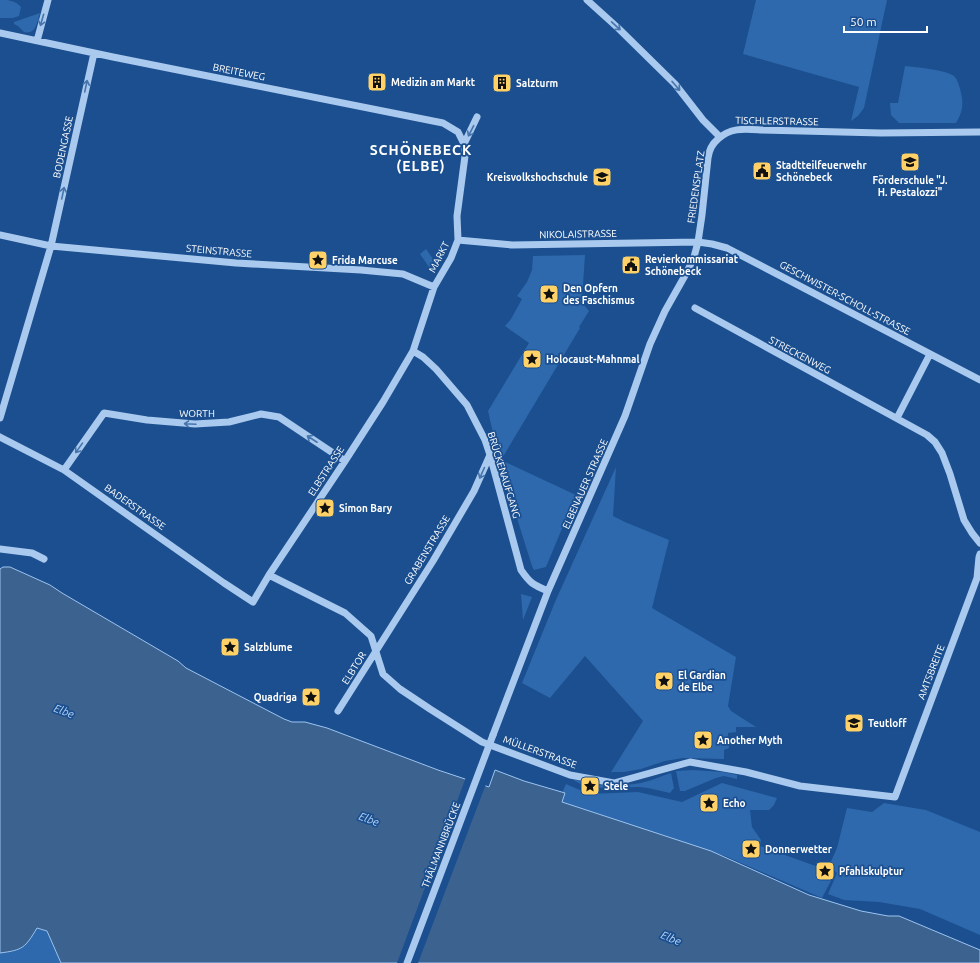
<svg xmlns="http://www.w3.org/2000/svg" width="980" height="963" font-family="Ubuntu,sans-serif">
<rect width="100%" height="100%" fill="#1b4f8f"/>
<!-- green -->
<path fill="#2e69ad" d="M0,0C8,0 15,0 21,7L19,16L13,18H0Z
M756,0H887L864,108L858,116L851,121L859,87L743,54Z
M40,13C37,22 36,35 24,32L18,26L14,24V22Z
M905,66C915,67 947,70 954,76C958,80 960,88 961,93C964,105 962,113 956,123H899L891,115L890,103H898Z
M426,249L435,262L429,267L420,254Z
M585,255L582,300L584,305L589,311L579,327L580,328L501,460L576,495L546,567L534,570L532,566L500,464L488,411L529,343L505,326L511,319L522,299L517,296L527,282L532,270L533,256Z
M616,467L613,516L625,522L669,540L652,608L736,657L728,706L731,711L756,727H736V732L728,733L729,748L724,750V759L683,758L665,761L641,769L624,772H611L643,721L585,656L550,698L522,683L555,602Z
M521,594L532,597L523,620Z
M693,770L723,772L737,775V779L724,776L716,778L685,791H680L676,771Z
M671,773L674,788L670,793L648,788L639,787L591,788L582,785L572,779C594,786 618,787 641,783C651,781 661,776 671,773Z
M722,783L777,798L774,805L769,810H750L752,827L761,840L760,846L835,873L822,898L725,856L557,804L566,784L589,794L638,792L682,802Z
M884,803L926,810L980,832V935L920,909L879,902L844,900L828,894L837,873L829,866L837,848L847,808L872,812Z
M36,928L47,931L61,963H0V953L15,951L31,937Z"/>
<!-- water -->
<path fill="#3c6290" stroke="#9cc4f0" d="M3,567H10L50,585L62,593L178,661L186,668L284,719L292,722H305L327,728L438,770L489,787L495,770L524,781L565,793L562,802L711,851L809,895L861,911L888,916H899L980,950V963H61L47,931L37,928C25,948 23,950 0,953V569Z"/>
<!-- pier -->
<path fill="#1b4f8f" d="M466,777L486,784L418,963H397Z"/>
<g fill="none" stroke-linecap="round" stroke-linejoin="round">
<!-- minor -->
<path stroke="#a9c9ee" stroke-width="7" d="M587,0L618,28L675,84L703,120L720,137
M0,33L113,57L443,123L458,132L464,144L465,156L457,216L458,240L451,258L434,287L413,351L383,402L345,461L269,575L253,602L224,583L64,470L0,437
M37,41L48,0
M464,144L477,117
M0,235L51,246L236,263L361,270L403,274L434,287
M458,240L512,245L698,242L712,244L727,248L980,380
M695,308L927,435L935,442L942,453L950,474L964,520L972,533L980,543
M413,351L423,357L436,369L467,405L485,440L490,455L521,570C530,583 533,585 548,591
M0,418L51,246L94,53
M897,418L930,354
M64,470L104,413L147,420L195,424L229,422L261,414L279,417L345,461
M0,549L32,553L44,559
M269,575L345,613L371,636L383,674L400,689L430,709L482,742L570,775L614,783L690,762L746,772L800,786L895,797L977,578L979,557L980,554
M338,711L433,561L474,491L490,455
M493,735L548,591L625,416L650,344L665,311L687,272L694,257L698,242L702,215L708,158C709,150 712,144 718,139C731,127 745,129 762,130L881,133L980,132"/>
<!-- minor-bridge -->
<path stroke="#a9c9ee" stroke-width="7" d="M407,963L493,735"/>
</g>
<!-- one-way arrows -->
<defs><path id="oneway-shaft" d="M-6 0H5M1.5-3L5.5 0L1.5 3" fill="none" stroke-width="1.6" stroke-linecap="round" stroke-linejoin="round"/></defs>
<g stroke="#4674ac">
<use href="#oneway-shaft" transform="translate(42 20) rotate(106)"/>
<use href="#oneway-shaft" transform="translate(616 26) rotate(43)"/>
<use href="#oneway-shaft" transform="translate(86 86) rotate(-78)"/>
<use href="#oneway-shaft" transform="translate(676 86) rotate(49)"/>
<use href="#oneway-shaft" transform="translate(471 131) rotate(117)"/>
<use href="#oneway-shaft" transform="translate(63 193) rotate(-78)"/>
<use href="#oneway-shaft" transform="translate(190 424) rotate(-177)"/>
<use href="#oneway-shaft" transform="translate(312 439) rotate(-147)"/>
<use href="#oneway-shaft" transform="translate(79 448) rotate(125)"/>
<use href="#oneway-shaft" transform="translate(482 473) rotate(114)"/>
</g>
<!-- icons -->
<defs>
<g id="building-square" transform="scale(1)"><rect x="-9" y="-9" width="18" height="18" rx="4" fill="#ffd166" stroke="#1b4f8f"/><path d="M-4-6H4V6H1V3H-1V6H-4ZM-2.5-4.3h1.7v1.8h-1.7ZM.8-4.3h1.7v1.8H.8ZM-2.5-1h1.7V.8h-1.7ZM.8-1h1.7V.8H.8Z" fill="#111"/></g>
<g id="school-square" transform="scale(1)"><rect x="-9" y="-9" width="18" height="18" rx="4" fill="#ffd166" stroke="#1b4f8f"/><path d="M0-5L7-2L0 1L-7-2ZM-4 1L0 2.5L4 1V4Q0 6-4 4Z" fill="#111"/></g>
<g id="civic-square" transform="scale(1)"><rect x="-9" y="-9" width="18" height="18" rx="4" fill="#ffd166" stroke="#1b4f8f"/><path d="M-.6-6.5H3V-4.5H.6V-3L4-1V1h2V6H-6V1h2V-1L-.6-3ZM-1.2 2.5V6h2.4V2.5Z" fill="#111"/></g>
<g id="sight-square" transform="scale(1)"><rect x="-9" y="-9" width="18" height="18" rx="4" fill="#ffd166" stroke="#1b4f8f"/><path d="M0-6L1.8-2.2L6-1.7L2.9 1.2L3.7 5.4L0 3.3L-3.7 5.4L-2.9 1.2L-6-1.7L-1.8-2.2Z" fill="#111"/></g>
</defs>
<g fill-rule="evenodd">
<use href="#building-square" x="377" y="82"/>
<use href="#building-square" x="502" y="83"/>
<use href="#school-square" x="910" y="162"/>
<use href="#civic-square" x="762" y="171"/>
<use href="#school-square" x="602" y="177"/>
<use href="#sight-square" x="318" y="260"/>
<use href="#civic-square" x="631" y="265"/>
<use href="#sight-square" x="549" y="294"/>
<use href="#sight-square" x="532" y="359"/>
<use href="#sight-square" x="325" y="508"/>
<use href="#sight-square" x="230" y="647"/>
<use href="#sight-square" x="664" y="681"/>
<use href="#sight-square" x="311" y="697"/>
<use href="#school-square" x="854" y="723"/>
<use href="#sight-square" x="703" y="740"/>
<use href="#sight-square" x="590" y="786"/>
<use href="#sight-square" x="709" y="803"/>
<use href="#sight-square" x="751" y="849"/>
<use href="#sight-square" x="825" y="871"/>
</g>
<g text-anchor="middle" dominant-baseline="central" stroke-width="3.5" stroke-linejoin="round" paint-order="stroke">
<!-- street labels -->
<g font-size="10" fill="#fff" stroke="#1b4f8f">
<text transform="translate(239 72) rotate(11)">BREITEWEG</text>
<text transform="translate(777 121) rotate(1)">TISCHLERSTRASSE</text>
<text transform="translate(63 147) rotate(-78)">BODENGASSE</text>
<text transform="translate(696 187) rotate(-82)">FRIEDENSPLATZ</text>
<text transform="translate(578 234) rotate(-1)">NIKOLAISTRASSE</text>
<text transform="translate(219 251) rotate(5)">STEINSTRASSE</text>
<text transform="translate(439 257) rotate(-63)">MARKT</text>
<text transform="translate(845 298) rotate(28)">GESCHWISTER-SCHOLL-STRASSE</text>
<text transform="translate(800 355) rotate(28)">STRECKENWEG</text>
<text x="197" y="413">WORTH</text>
<text transform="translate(326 471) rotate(-57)">ELBSTRASSE</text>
<text transform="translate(504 475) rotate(73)">BRÜCKENAUFGANG</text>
<text transform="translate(585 484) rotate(-66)">ELBENAUER STRASSE</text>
<text transform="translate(135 507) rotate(35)">BADERSTRASSE</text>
<text transform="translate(427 550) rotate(-59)">GRABENSTRASSE</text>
<text transform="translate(354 668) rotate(-58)">ELBTOR</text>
<text transform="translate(931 672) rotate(-69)">AMTSBREITE</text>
<text transform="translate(540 752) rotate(20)">MÜLLERSTRASSE</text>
<text transform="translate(441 845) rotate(-69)">THÄLMANNBRÜCKE</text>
</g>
<!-- poi labels -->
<g font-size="10" font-weight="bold" fill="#fff" stroke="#1b4f8f" text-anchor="start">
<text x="391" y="82">Medizin am Markt</text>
<text x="516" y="83">Salzturm</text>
<text x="776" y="165">Stadtteilfeuerwehr<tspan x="776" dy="12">Schönebeck</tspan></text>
<text x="588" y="177" text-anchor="end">Kreisvolkshochschule</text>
<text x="910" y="180" text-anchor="middle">Förderschule "J.<tspan x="910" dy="12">H. Pestalozzi"</tspan></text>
<text x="645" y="259">Revierkommissariat<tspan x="645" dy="12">Schönebeck</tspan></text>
<text x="332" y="260">Frida Marcuse</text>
<text x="563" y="288">Den Opfern<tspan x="563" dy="12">des Faschismus</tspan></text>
<text x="546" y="359">Holocaust-Mahnmal</text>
<text x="339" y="508">Simon Bary</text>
<text x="244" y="647">Salzblume</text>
<text x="678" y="675">El Gardian<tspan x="678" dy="12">de Elbe</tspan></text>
<text x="297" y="697" text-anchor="end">Quadriga</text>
<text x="868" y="723">Teutloff</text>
<text x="717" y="740">Another Myth</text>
<text x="604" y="786">Stele</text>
<text x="723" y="803">Echo</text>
<text x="765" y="849">Donnerwetter</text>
<text x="839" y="871">Pfahlskulptur</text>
</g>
<!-- water labels -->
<g font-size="11" font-style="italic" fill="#b5d3f5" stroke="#1b4f8f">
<text transform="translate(64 711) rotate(20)">Elbe</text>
<text transform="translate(369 819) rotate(20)">Elbe</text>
<text transform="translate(671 938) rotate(22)">Elbe</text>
</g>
<!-- district labels -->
<g font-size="14" font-weight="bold" letter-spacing="1" fill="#fff" stroke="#1b4f8f">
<text x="421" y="150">SCHÖNEBECK<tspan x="421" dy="16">(ELBE)</tspan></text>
</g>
</g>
<!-- scale -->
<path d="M844 26v6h83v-6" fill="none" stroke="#ffffff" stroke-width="2"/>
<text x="850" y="26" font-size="12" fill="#ffffff" stroke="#1b4f8f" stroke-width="3" paint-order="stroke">50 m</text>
</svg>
